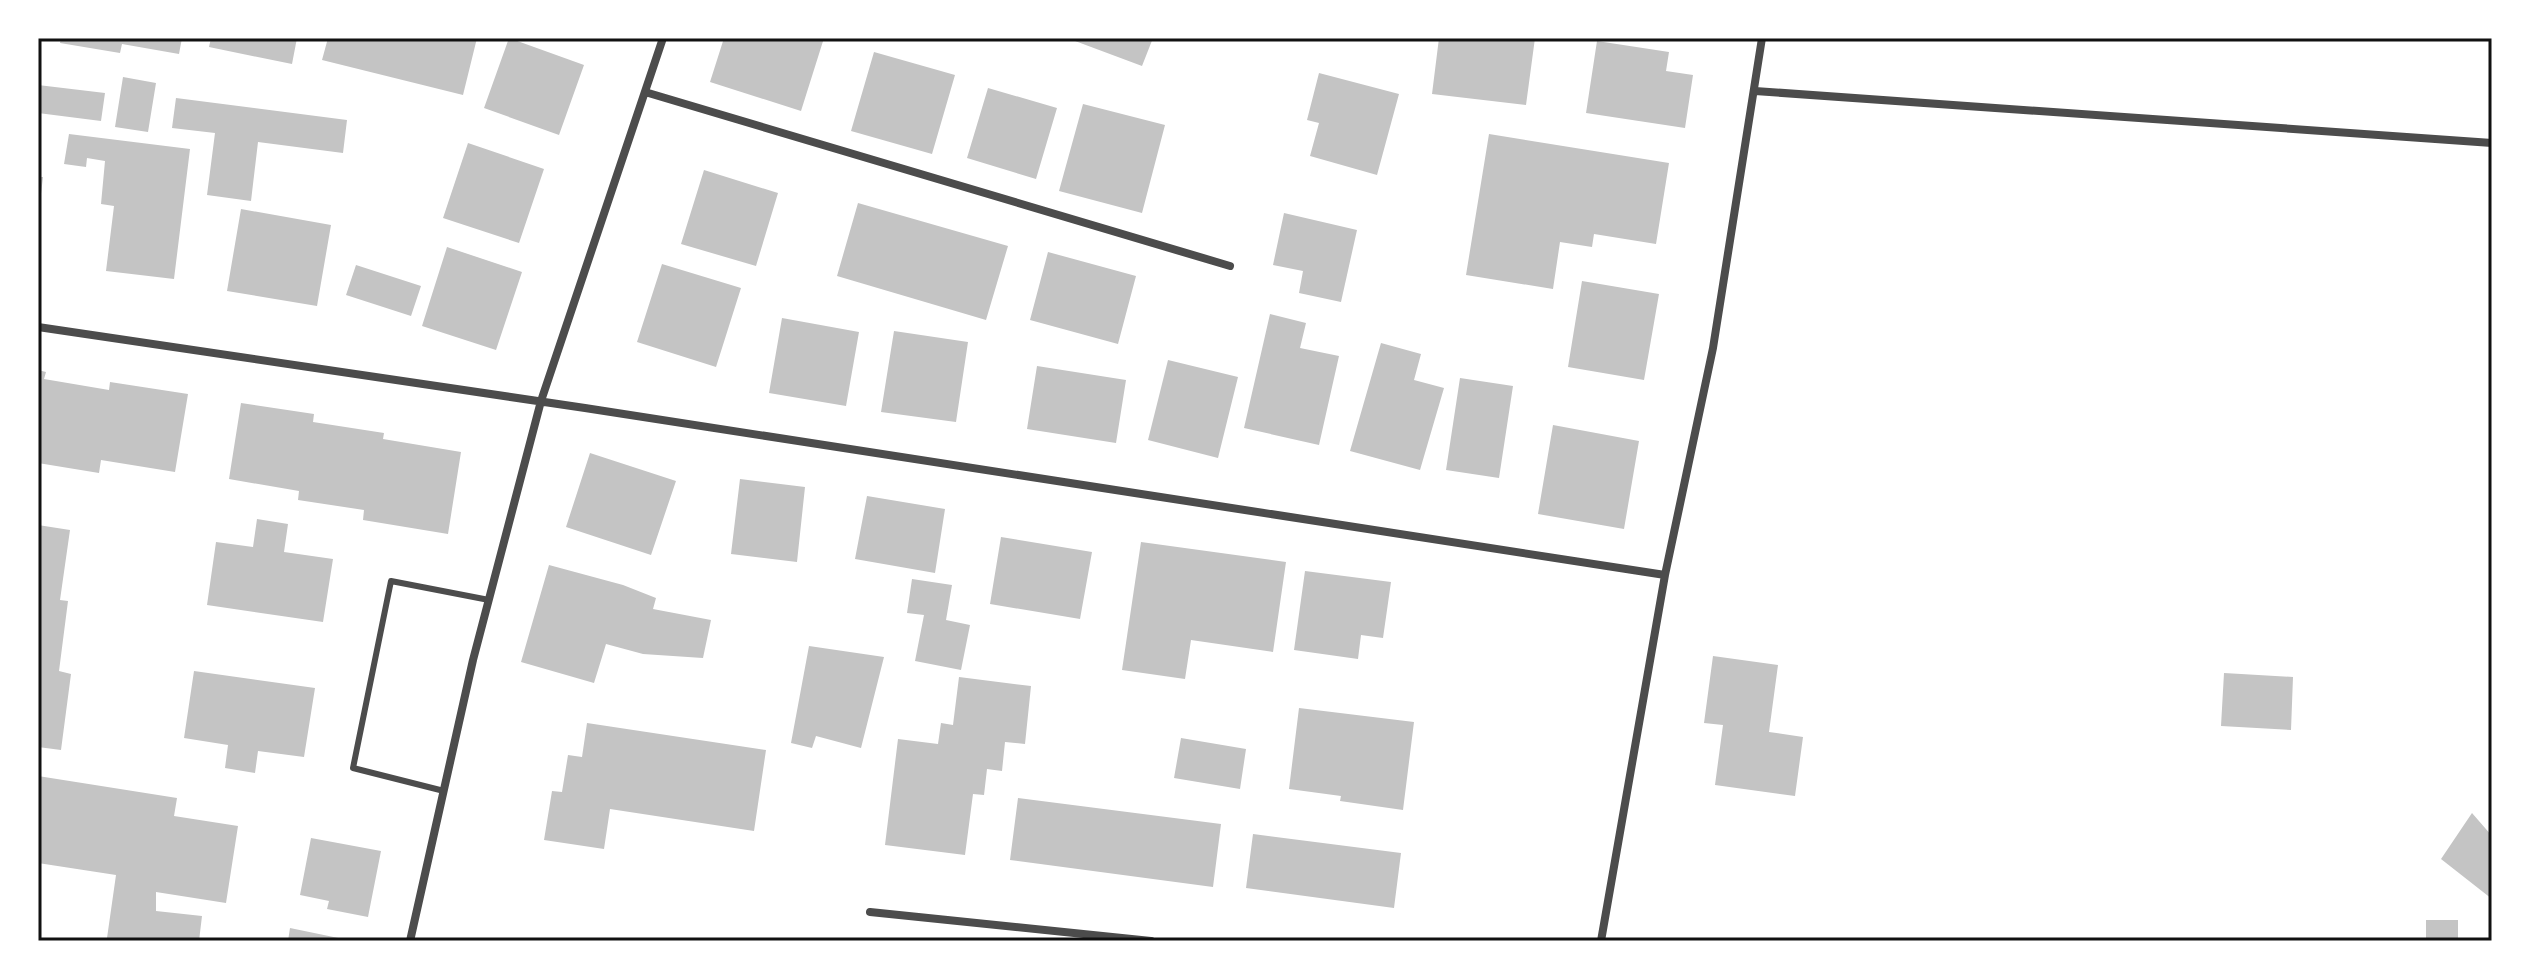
<svg xmlns="http://www.w3.org/2000/svg" width="2530" height="979" font-family="'Roboto Condensed',sans-serif">
<rect width="100%" height="100%" fill="#fff"/>
<!-- building -->
<path fill="#c4c4c4" d="M61,38H182L179,54L122,44L120,53L60,43Z
M211,38H297L292,64L209,47Z
M328,38H477L463,95L322,60Z
M509,38L584,65L559,135L484,108Z
M724,38H824L801,111L710,82Z
M1067,38H1153L1142,66Z
M1439,38H1535L1526,105L1432,94Z
M1597,41L1669,52L1666,71L1693,75L1685,128L1586,113Z
M874,52L955,75L932,154L851,131Z
M1319,73L1399,94L1377,175L1310,156L1319,123L1307,120Z
M123,77L156,83L148,132L115,127Z
M38,85L105,93L101,121L38,113Z
M988,88L1057,108L1036,179L967,158Z
M176,98L347,120L343,153L258,142L251,201L207,195L215,133L172,128Z
M1083,104L1165,125L1142,213L1059,191Z
M69,134L190,149L174,279L106,271L114,206L101,204L105,161L87,158L86,167L64,164Z
M1489,134L1669,163L1656,244L1594,234L1592,247L1560,242L1553,289L1466,275Z
M468,143L544,169L519,243L443,218Z
M704,170L778,193L756,266L681,244Z
M38,177H43L40,202H38Z
M858,203L1008,246L986,320L837,276Z
M241,209L331,225L317,306L227,291Z
M1284,213L1357,230L1341,302L1299,293L1303,271L1273,265Z
M447,247L522,272L496,350L422,326Z
M1048,252L1136,276L1118,344L1030,320Z
M662,264L741,288L716,367L637,342Z
M356,265L421,286L411,316L346,295Z
M1582,281L1659,294L1644,380L1568,367Z
M1270,314L1306,323L1300,348L1339,356L1319,445L1244,428Z
M782,318L859,332L846,406L769,393Z
M894,331L968,342L956,422L881,412Z
M1381,343L1421,354L1414,380L1444,388L1420,470L1350,451Z
M1168,360L1238,377L1218,458L1148,440Z
M1037,366L1126,380L1116,443L1027,429Z
M38,370L46,372L44,379L109,390L110,382L188,394L175,472L101,460L99,473L38,463Z
M1460,378L1513,386L1499,478L1446,470Z
M241,403L314,414L313,422L384,433L383,439L461,452L448,534L363,520L364,510L298,500L299,491L229,479Z
M1553,425L1639,441L1624,529L1538,514Z
M590,453L676,481L651,555L566,527Z
M740,479L805,487L797,562L731,554Z
M867,496L945,509L935,573L855,559Z
M257,519L288,524L284,552L333,559L323,622L207,605L216,542L253,547Z
M38,525L70,530L60,600L68,601L59,671L71,674L61,750L38,747Z
M1001,537L1092,552L1080,619L990,604Z
M1141,542L1286,562L1273,652L1191,640L1185,679L1122,670Z
M549,565L623,585L656,598L653,609L711,620L703,658L643,654L606,644L594,683L521,662Z
M1305,571L1391,582L1383,638L1361,635L1358,659L1294,650Z
M912,579L952,585L946,620L970,625L961,670L915,661L924,615L907,613Z
M809,646L884,657L861,748L816,736L812,748L791,743Z
M1713,656L1778,665L1769,732L1803,737L1795,796L1715,785L1723,725L1704,723Z
M194,671L315,688L304,757L258,751L255,773L225,768L228,745L184,738Z
M2224,673L2293,677L2291,730L2221,726Z
M959,677L1031,686L1025,744L1005,742L1002,771L987,769L984,795L973,794L965,855L885,845L898,739L938,744L941,723L953,725Z
M1299,708L1414,722L1403,810L1340,801L1341,796L1289,789Z
M587,723L766,750L754,831L610,809L604,849L544,840L552,791L562,792L568,755L582,757Z
M1181,738L1246,749L1240,789L1174,778Z
M38,776L177,798L174,816L238,826L226,903L156,892V911L202,916L199,941H89V939L107,938L116,875L38,863Z
M1018,798L1221,824L1213,887L1010,860Z
M2472,813L2492,836V899L2441,859Z
M1253,834L1401,853L1394,908L1246,888Z
M311,838L381,851L368,917L327,909L329,901L300,895Z
M2426,920H2458V941H2426Z
M290,928L348,940V941H288Z"/>
<g fill="none" stroke-linecap="round" stroke-linejoin="round">
<!-- service -->
<path stroke="#4c4c4c" stroke-width="6" d="M444,791L353,768L391,581L489,600"/>
<!-- minor -->
<path stroke="#4c4c4c" stroke-width="8" d="M1755,91L2492,143
M645,92L1230,266
M38,327L585,408L1665,575
M870,912L1151,941
M410,941L473,660L541,401L663,38
M1601,941L1665,575L1713,348L1762,38"/>
</g>
<!-- border -->
<rect width="2530" height="979" fill="none" stroke="#ffffff" stroke-width="80"/>
<rect x="40" y="40" width="2450" height="899" fill="none" stroke="#111" stroke-width="3"/>
</svg>
